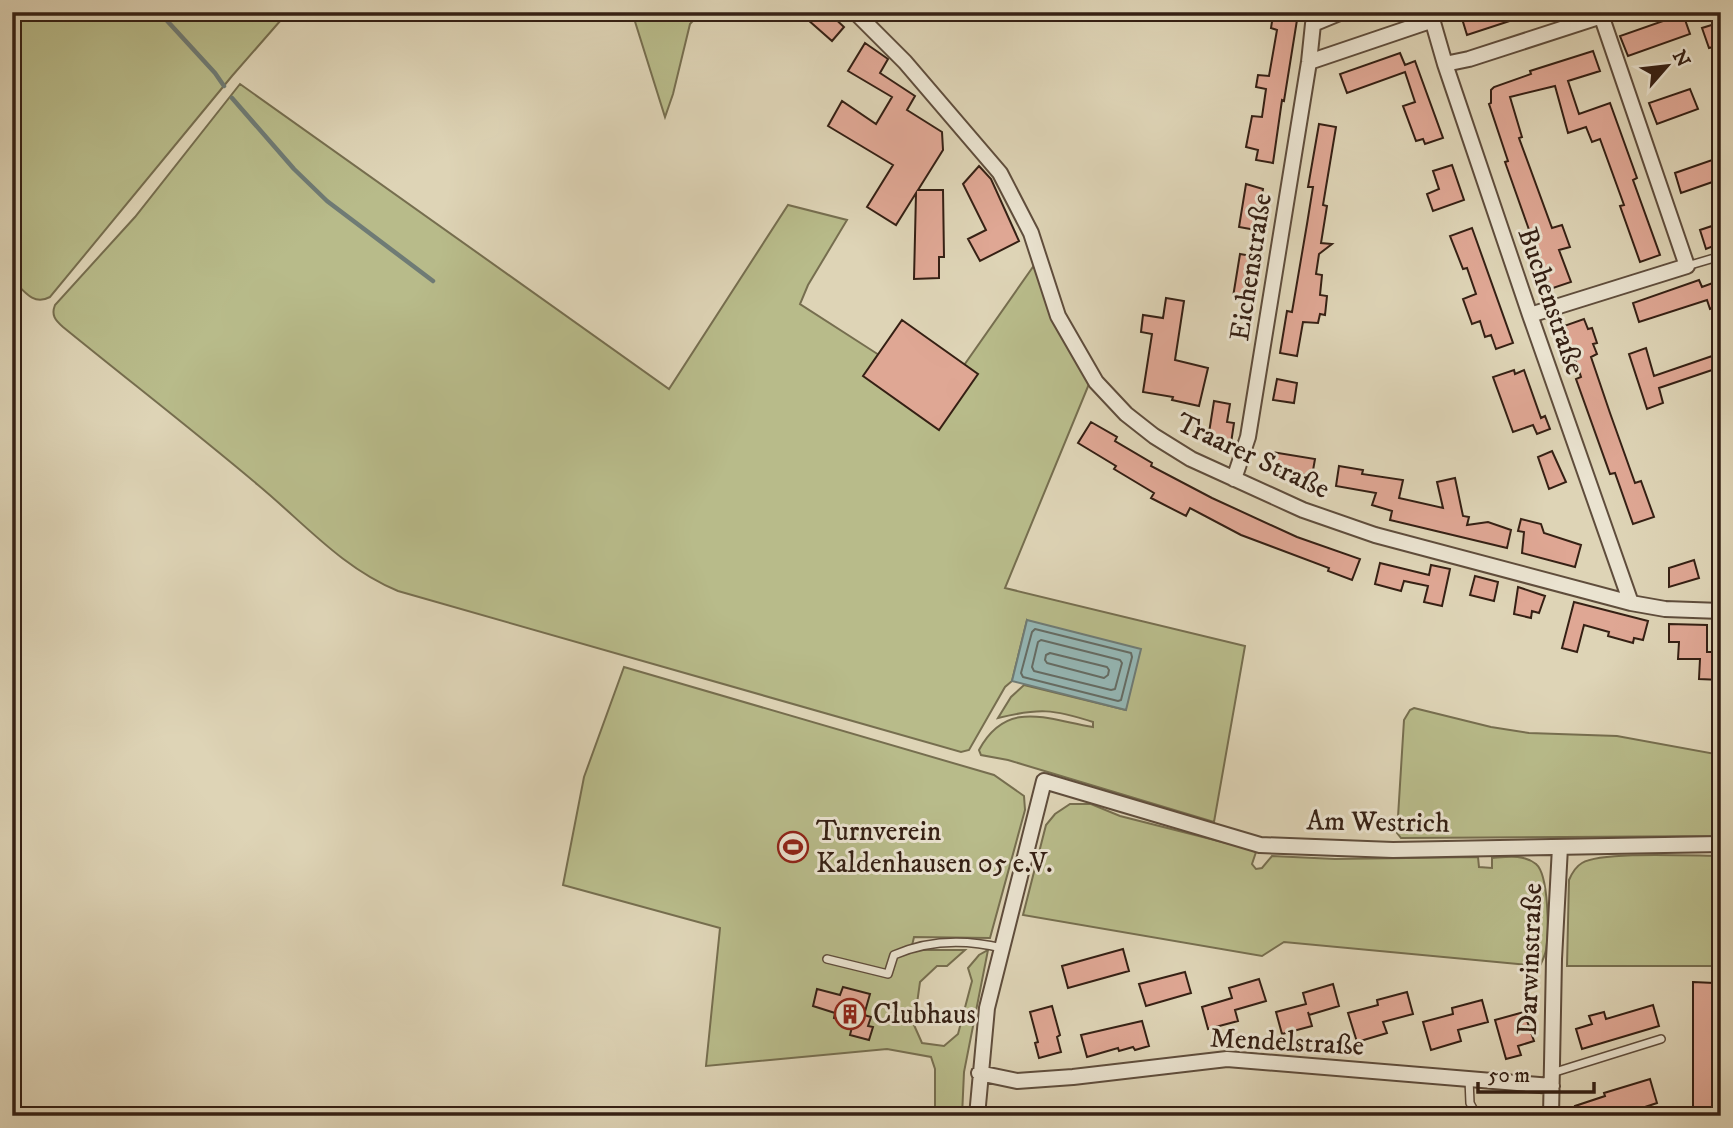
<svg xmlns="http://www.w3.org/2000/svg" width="1733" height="1128" font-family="'IM FELL DW Pica',serif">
<rect width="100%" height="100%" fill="#ded4b6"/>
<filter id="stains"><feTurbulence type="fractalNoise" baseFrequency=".00286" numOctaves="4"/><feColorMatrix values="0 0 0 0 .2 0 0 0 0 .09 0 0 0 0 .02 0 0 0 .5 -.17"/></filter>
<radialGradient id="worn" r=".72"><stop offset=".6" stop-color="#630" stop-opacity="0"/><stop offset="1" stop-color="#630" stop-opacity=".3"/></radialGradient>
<!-- green -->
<path fill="#b8bb8a" stroke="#766e4f" stroke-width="2" d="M12,12H288L232,76L50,297C33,306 24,291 12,279Z
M632,12H701L690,24L673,94L665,117Z
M240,84L669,389L788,205L847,220L808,285L800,304L879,355L948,388L1035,264L1089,384L1005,588L1245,646L1214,822L1008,760L981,755L979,750C1007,698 1048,720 1093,727V722C1053,709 1039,708 998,718L1011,697L1024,685L1126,710L1027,620L1012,681L1005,687L969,750L961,752L398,591C342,568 304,523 258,485C194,431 128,380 63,327C55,320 51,315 55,305L135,217Z
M624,667L994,775L1024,796L1025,810L990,938L914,937L911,950H965L947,966H937L920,982L914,1025L922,1043L944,1046L958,1034L972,981L968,968L979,955L988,950L964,1072L962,1116H935V1069L931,1057L887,1049L706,1066L720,928L563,885L584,777Z
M1414,708L1491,727L1529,733L1617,736L1721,755V836L1401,838L1397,833L1404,720L1410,710Z
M1070,804H1091L1120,816L1250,849L1256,852L1252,864L1256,869L1262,868L1272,856L1335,859L1478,857L1479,867L1492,868V858C1506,857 1524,854 1536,864C1549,875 1549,933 1546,950C1545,956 1542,961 1540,966L1284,942L1262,956L1023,915L1046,825L1055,814Z
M1721,856V966H1567L1569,880C1572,873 1575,867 1582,863C1602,851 1693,856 1721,856Z"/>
<!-- water -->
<path fill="#95b7b5" stroke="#6f7b75" stroke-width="2" d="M1027,620L1141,649L1126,710L1012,681Z"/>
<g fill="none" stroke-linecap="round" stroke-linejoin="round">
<!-- shore -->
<path stroke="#656c64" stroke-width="2" d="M1035,629L1131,653L1132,657L1121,700L1118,701L1023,677L1021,673L1032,632Z
M1041,640L1120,660L1122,663L1115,689L1111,690L1034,671L1032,667L1038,642Z
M1050,653L1107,667L1109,670L1108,675L1104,678L1047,663L1045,660L1046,655Z"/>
<!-- stream -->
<path stroke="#6f7b75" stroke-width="4.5" d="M159,12L215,73L224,86
M232,98L294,169L327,201L433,281"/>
</g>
<!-- building -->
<path fill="#dfa794" stroke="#352014" stroke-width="2" d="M799,12H828L844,27L832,41Z
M1460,12H1528V15L1467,35Z
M1683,14L1690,34L1628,56L1620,36Z
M1273,15L1297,20L1284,101L1282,100L1273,163L1256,160L1258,150L1246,147L1252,116L1262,117L1266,89L1256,87L1258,75L1269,76L1277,30L1271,28Z
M1721,22V45L1709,48L1702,28Z
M865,43L888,59L880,73L915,96L907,110L942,132L943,150L918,190H943L944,257H939V278L914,279L916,193L896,225L867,207L893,165L828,126L842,101L876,124L892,97L848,71Z
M1593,51L1600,71L1568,81L1579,114L1610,103L1637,178L1633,180L1660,255L1640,262L1620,206L1624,205L1600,139L1592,142L1586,127L1568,133L1555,86L1510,97L1522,137L1519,138L1552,228L1562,225L1570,247L1559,250L1571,282L1550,289L1505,162L1508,161L1489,104L1491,103V90L1494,87L1531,74L1530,71Z
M1400,53L1405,65L1415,61L1443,138L1425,144L1423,139L1416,141L1403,106L1415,102L1405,72L1347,93L1340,74Z
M1690,89L1698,109L1657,124L1649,103Z
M1319,124L1336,127L1323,205L1327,206L1321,243L1332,244L1319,254L1316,274L1322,275L1320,295L1327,296L1325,315L1320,314L1318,323L1303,322L1297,356L1280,353L1287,311L1292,312L1307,224L1313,187H1308Z
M1715,159L1721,179L1681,193L1675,173Z
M1452,165L1464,200L1433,211L1427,194L1439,189L1433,171Z
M979,166L991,179L1019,241L980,261L968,239L986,230L963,184Z
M1246,184L1263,189L1256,230L1239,227Z
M1721,223V243L1706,249L1700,230Z
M1472,228L1513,343L1496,349L1491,335L1485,337L1480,321L1472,324L1463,299L1476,294L1467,268L1463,269L1450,236Z
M1240,254L1257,257L1250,299L1233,297Z
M1699,280L1702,287L1721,280V305L1710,309L1707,300L1639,322L1633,303Z
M1166,298L1184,301L1175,360L1208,368L1199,406L1172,400L1173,397L1143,392L1152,334L1141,332L1143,315L1163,318Z
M1584,319L1588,329L1592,328L1597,343L1593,344L1597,354L1591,357L1610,413L1635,483L1641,481L1654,517L1633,524L1615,473L1610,474L1576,379L1581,377L1564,326Z
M902,320L978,374L939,430L863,376Z
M1646,348L1654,376L1721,353V367L1659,388L1663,403L1647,409L1629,354Z
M1514,370L1515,374L1524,370L1541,418L1545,416L1550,429L1537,434L1533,425L1513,432L1493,377Z
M1277,379L1297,383L1294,403L1273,400Z
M1214,401L1230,404L1227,422L1234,423L1231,443L1208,439Z
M1091,422L1117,437L1115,441L1152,463L1151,466L1212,498L1297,537L1360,559L1352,580L1328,571L1329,568L1241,535L1190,508L1186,516L1151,498L1154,493L1114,469L1116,466L1078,443Z
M1552,451L1566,482L1549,489L1538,457Z
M1272,452L1315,459L1312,476L1269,469Z
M1339,466L1363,470L1362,474L1403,480L1399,498L1443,508L1437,482L1455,478L1463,516L1469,517L1467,525L1488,522L1511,530L1507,548L1390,520L1392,511L1372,505L1376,493L1336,486Z
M1521,519L1541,524L1544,533L1581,545L1575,567L1522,553L1524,532L1518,531Z
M1694,560L1699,578L1669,587V568Z
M1380,563L1429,575L1431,565L1450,569L1442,606L1424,602L1428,586L1404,581L1401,591L1375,584Z
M1475,576L1498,582L1494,601L1470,595Z
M1518,587L1545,596L1539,613L1532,611L1531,618L1514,614Z
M1574,602L1648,621L1643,640L1634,638L1633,643L1608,636L1609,632L1584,625L1577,652L1562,648Z
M1669,624L1707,625V652H1716V657H1721V680L1699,679L1700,659H1678L1679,642H1669Z
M1123,949L1129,971L1068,988L1062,966Z
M1185,972L1191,993L1146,1006L1139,984Z
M1259,979L1266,1001L1235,1010L1238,1021L1208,1029L1202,1007L1232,998L1229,988Z
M1693,982L1714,983V993H1721L1719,1116H1693Z
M1333,984L1339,1006L1309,1015L1308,1012L1312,1026L1282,1034L1276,1012L1306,1004L1303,993Z
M843,987L870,994L864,1015L871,1017L868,1026L873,1027L869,1040L850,1035L853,1023L834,1018L835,1013L813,1006L817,989L840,995Z
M1407,992L1413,1014L1383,1022L1387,1033L1357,1042L1348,1013L1378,1005L1377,1000Z
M1482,1000L1488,1022L1458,1030L1461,1041L1431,1050L1423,1022L1453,1014L1452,1008Z
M1653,1005L1659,1026L1582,1049L1576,1029L1592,1024L1589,1016L1604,1012L1606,1019Z
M1052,1006L1060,1035L1057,1037L1061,1052L1039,1058L1035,1043L1038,1042L1030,1012Z
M1524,1012L1534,1041L1518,1046L1521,1055L1506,1059L1495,1020Z
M1142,1021L1149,1046L1135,1050L1133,1047L1119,1051L1118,1048L1087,1057L1081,1035Z
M1650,1079L1657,1103L1618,1116H1578L1575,1106L1605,1096L1604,1093Z"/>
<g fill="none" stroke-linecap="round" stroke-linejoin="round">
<!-- lane casing -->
<g stroke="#5f4d3c" stroke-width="10">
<path id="lane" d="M1687,266L1721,256
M827,959L888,974L894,955C928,940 965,939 1002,948
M1552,1073L1661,1039
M1469,1079L1470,1103L1477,1116"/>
</g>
<!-- street casing -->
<g stroke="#5f4d3c" stroke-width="18">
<path id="street" d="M855,12L905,62L1000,173L1031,233L1058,316L1096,382L1126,414L1154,436L1191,459L1303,510L1375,535L1631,603L1665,609L1721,611
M1430,12L1445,64L1530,315L1631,603
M1309,62L1433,20
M1445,64L1469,59L1614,12
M1530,315L1687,266L1600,12
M1234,479L1248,437L1309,62L1313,24L1342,12
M979,1073L1017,1081L1073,1077L1227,1059L1552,1086
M977,1116L987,1008L1044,781L1260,845L1393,850L1721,844
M1551,1116L1554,959L1560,847"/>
</g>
<!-- lane -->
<use href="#lane" stroke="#eae3d0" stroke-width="7"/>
<!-- street -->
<use href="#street" stroke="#eae3d0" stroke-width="14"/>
</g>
<!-- icons -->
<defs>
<g id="stadium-ring" transform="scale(1.575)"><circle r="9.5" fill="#eae3d0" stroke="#8f2418" stroke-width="1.5"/><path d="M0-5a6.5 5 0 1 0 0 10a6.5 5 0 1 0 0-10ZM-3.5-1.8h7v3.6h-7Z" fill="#8f2418"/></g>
<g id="building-ring" transform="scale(1.575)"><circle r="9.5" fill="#eae3d0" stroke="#8f2418" stroke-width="1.5"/><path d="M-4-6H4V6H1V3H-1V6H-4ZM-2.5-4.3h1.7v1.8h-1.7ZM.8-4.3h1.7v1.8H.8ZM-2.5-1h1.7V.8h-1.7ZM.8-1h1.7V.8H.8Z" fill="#8f2418"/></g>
</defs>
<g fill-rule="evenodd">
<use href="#stadium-ring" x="793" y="847"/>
<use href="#building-ring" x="850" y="1014"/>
</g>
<g text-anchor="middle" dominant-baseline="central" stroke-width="6" stroke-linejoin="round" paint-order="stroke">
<!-- street labels -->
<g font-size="28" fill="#352014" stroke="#eae3d0">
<text transform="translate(1251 267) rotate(-81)">Eichenstraße</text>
<text transform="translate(1551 301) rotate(71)">Buchenstraße</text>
<text transform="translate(1253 456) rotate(25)">Traarer Straße</text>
<text transform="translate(1378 822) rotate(1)">Am Westrich</text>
<text transform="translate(1530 959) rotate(-88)">Darwinstraße</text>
<text transform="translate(1287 1042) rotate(3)">Mendelstraße</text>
</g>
<!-- poi labels -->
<g font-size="28" fill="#352014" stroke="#eae3d0" text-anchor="start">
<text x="816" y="831">Turnverein<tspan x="816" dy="32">Kaldenhausen 05 e.V.</tspan></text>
<text x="873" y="1014">Clubhaus</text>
</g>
</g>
<!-- margin -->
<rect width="1733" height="1128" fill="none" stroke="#ded4b6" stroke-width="42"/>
<rect x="14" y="14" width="1705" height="1100" fill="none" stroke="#352014" stroke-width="3.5"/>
<rect x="21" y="21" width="1691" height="1086" fill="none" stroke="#352014" stroke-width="2"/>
<!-- north arrow -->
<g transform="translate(1667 66) rotate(62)" stroke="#eae3d0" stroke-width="5" paint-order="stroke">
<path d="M0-5L12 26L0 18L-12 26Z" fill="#352014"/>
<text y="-10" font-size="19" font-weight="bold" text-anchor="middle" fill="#352014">N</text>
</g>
<!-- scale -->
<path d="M1478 1082v10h116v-10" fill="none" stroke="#352014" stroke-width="3.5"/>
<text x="1488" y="1082" font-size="21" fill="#352014" stroke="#eae3d0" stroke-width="5" paint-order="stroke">50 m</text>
<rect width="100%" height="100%" filter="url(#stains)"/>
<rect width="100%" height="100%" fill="url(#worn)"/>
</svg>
